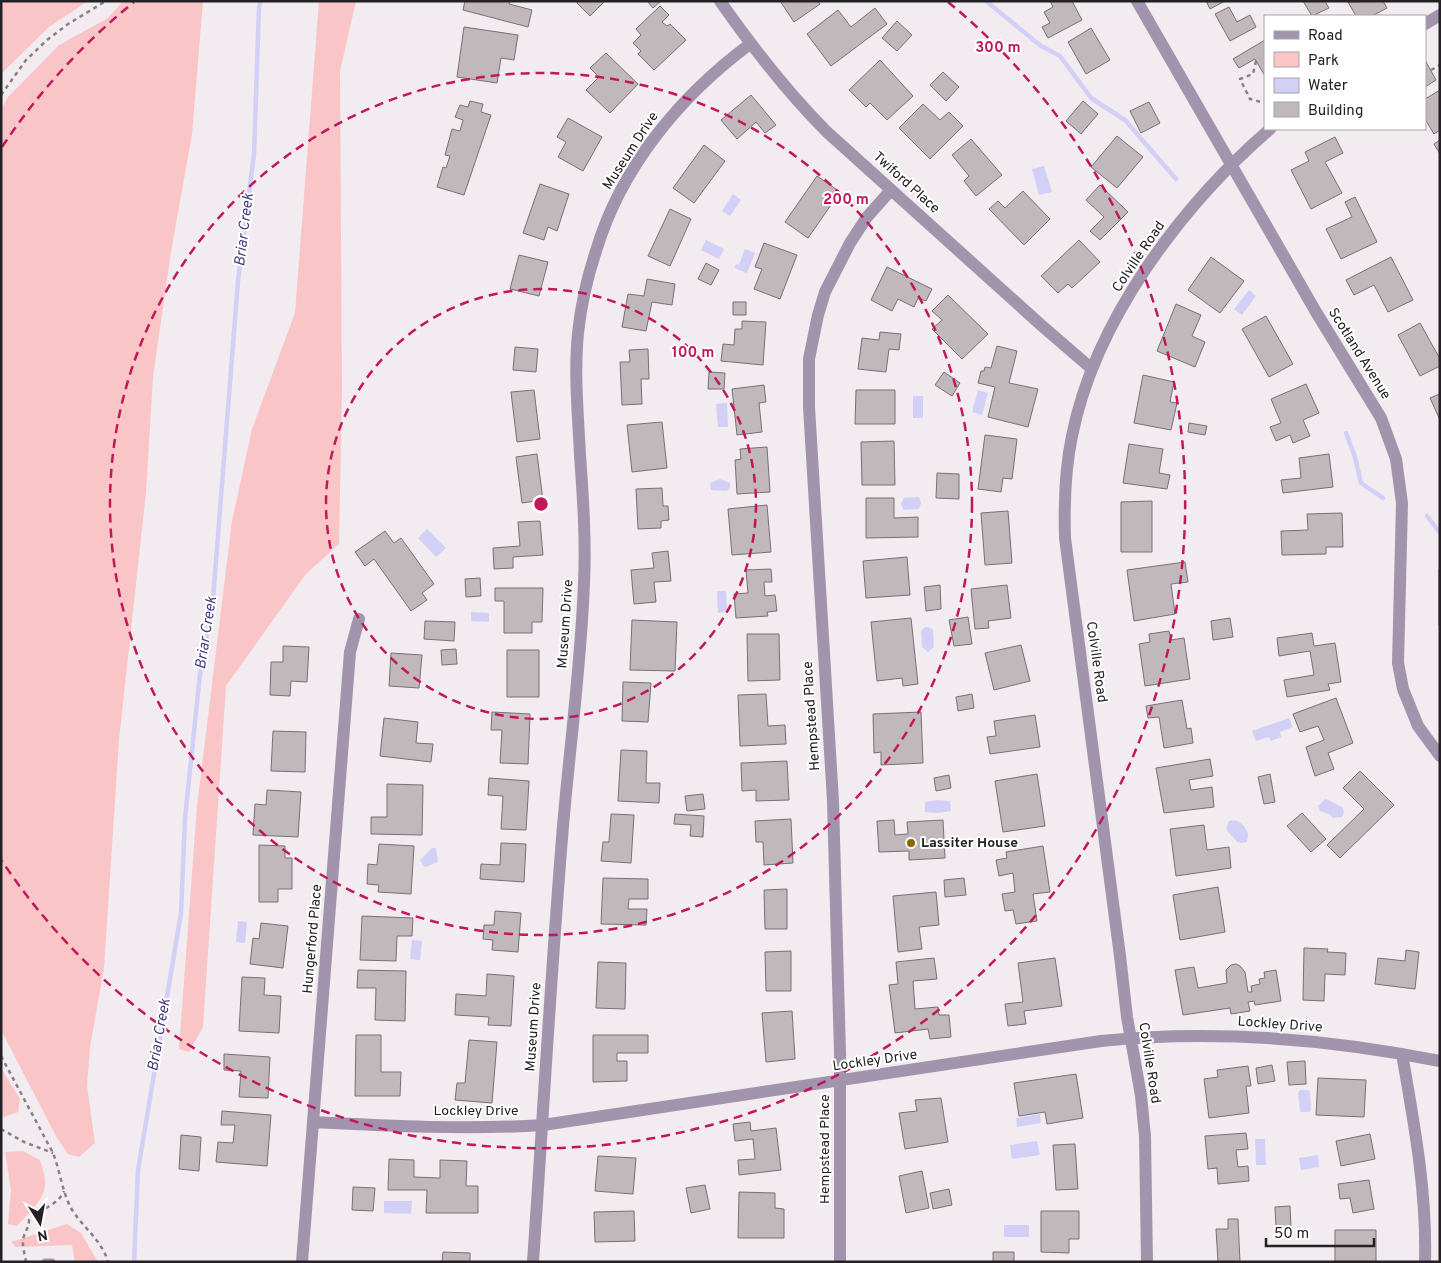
<svg xmlns="http://www.w3.org/2000/svg" width="1441" height="1263" font-family="Overpass,sans-serif">
<rect width="100%" height="100%" fill="#f2ebf0"/>
<!-- green -->
<path fill="#fac5c7" d="M1,1H88L49,27L1,74Z
M123,1H203L192,134L171,252L153,377L146,492L119,740L104,968L90,1047L87,1086L95,1143L79,1157L68,1154L57,1138L1,1030V110L8,97L59,45L108,18Z
M319,1H356L340,71L342,391L339,544L305,575L226,686L203,1027L189,1052L179,1049L197,806L232,521L252,429L295,313Z
M1,1068L20,1099L18,1112L4,1117L1,1113Z
M23,1151L40,1160C42,1167 46,1176 45,1184C45,1200 27,1214 17,1226L8,1224L11,1190L5,1152Z
M67,1224L81,1233L98,1262H75L72,1245L16,1247L11,1242Z"/>
<!-- water -->
<path fill="#d2d0f6" d="M1044,166L1052,192L1039,195L1032,169Z
M733,194L741,200L730,216L722,211Z
M706,240L724,249L719,259L701,250Z
M745,249L755,253L747,273L735,268L736,264L739,265Z
M1249,290L1256,296L1242,315L1234,309Z
M978,390L988,393L982,415L972,412Z
M913,396H923V418H913Z
M727,403L728,427H718L716,404Z
M720,479L730,483V487L727,491L711,490L710,483Z
M919,497L921,503L919,509L904,510L901,504L904,498Z
M427,529L446,548L436,557L418,538Z
M717,591H726L727,612L718,613Z
M471,612L489,613V622L471,621Z
M925,627H928L933,630L934,647L928,652L922,647L921,631Z
M1289,718L1293,727L1280,732L1281,737L1271,741L1269,737L1256,741L1252,731Z
M1325,799C1331,800 1336,805 1342,807L1344,812L1342,817L1333,818L1329,814L1320,811L1318,806Z
M937,800L950,801L951,811L938,813L925,812V802Z
M1229,821C1239,819 1245,825 1248,834L1247,842L1243,843L1237,842C1234,837 1227,832 1226,828Z
M432,848H436L438,862L425,867L423,865L420,860Z
M238,921L247,922L245,943L236,942Z
M412,940L422,941L420,960L410,959Z
M1300,1090H1308L1310,1092L1311,1110L1309,1112H1301L1300,1111L1298,1093Z
M1040,1114L1041,1123L1017,1127L1016,1118Z
M1255,1139H1265L1266,1165H1256Z
M1037,1141L1040,1155L1012,1159L1010,1145Z
M1318,1155L1319,1167L1301,1170L1299,1158Z
M384,1201H412L411,1214L384,1213Z
M1004,1225H1029V1237H1004Z"/>
<g fill="none" stroke-linecap="round" stroke-linejoin="round">
<!-- stream -->
<path stroke="#d2d0f6" stroke-width="4.5" d="M986,1L1041,46L1060,56L1091,98L1125,120L1176,179
M1346,433L1355,457L1361,483L1383,498
M1427,516L1440,533
M134,1262L138,1170L181,913L185,818L200,674L213,599L238,281L254,154L259,7L261,1"/>
</g>
<!-- building -->
<path fill="#c1b8bb" stroke="#787073" d="M465,1H510L509,4L532,10L528,27L463,10Z
M575,1H603L604,2L590,16Z
M647,1H661L653,8Z
M780,1H818L820,4L794,22Z
M1050,1H1072L1082,20L1048,38L1042,27L1050,23L1044,12L1053,7Z
M1206,1H1225L1210,9Z
M1303,1H1325L1329,8L1312,16Z
M1383,1L1387,8L1372,16H1356L1348,2Z
M660,6L669,15L662,22L667,26L670,24L686,40L654,70L638,54L641,51L633,43L641,35L636,29Z
M1229,7L1237,22L1250,15L1256,27L1230,41L1215,14Z
M875,8L887,24L831,66L807,34L838,10L851,27Z
M897,21L912,35L897,51L882,38Z
M464,27L518,35L514,60L501,58L497,83L457,77Z
M1091,28L1110,60L1086,74L1068,42Z
M1265,40V76L1255,59L1239,68L1233,59Z
M606,53L638,84L610,113L586,90L599,77L590,68Z
M880,60L913,96L887,120L870,103L866,107L849,90Z
M1425,60L1436,80L1425,87Z
M943,72L959,87L946,101L930,85Z
M1440,90V130L1434,134L1425,119V99Z
M751,95L776,125L765,133L756,122L737,139L721,120Z
M470,101L483,104L481,112L491,115L464,195L437,187L443,167L446,168L450,156L445,155L452,129L460,131L463,120L455,117L460,105L468,107Z
M1083,101L1098,114L1081,134L1066,121Z
M1149,102L1160,123L1141,133L1130,111Z
M923,104L940,120L949,112L963,126L930,159L899,128Z
M568,118L602,137L583,171L558,157L566,142L557,137Z
M1117,136L1143,157L1117,188L1091,167Z
M1335,137L1343,153L1325,162L1342,193L1311,209L1291,170L1309,161L1305,152Z
M971,139L1002,175L976,196L964,181L969,176L952,155Z
M1440,140V154L1434,144Z
M704,145L725,161L694,203L673,188Z
M817,176L840,192L808,238L785,222Z
M540,184L569,194L557,231L548,227L544,240L523,233Z
M1100,185L1128,212L1100,240L1090,231L1104,217L1086,200Z
M1023,191L1050,219L1024,245L989,209L998,201L1005,208Z
M1355,197L1377,242L1341,259L1326,229L1352,217L1345,202Z
M670,209L691,219L670,266L648,256Z
M1079,240L1100,262L1072,288L1068,284L1058,293L1041,276Z
M764,243L797,255L780,299L754,289L762,269L755,267Z
M519,255L548,262L539,296L510,289Z
M1211,257L1244,281L1220,313L1188,290Z
M1391,257L1413,300L1388,312L1374,285L1354,295L1346,280Z
M706,263L719,270L711,285L698,279Z
M887,267L932,289L926,301L918,298L914,307L898,299L892,311L871,300Z
M647,279L675,284L672,305L652,302L646,331L622,327L628,294L644,296Z
M948,295L988,334L962,359L932,329L942,320L932,311Z
M733,302H746V315H733Z
M1176,304L1201,315L1192,336L1205,342L1195,367L1157,351Z
M1266,316L1293,364L1269,377L1242,329Z
M742,321L766,322L763,365L721,361L723,344L734,345L735,329H742Z
M1420,323L1440,359V366L1420,376L1398,335Z
M880,332L901,334L899,350L889,349L886,372L858,369L862,338L879,340Z
M997,346L1017,351L1009,383L1038,389L1028,427L988,417L995,387L978,383L981,371H984L985,367L991,368Z
M515,347L538,349L536,372L513,370Z
M648,349L649,379H641L642,404L622,405L620,362H630L629,350Z
M709,372L725,373L724,389H708Z
M944,372L960,383L952,396L935,385Z
M1143,375L1174,382L1170,402L1177,403L1171,430L1134,423Z
M1306,384L1319,413L1303,420L1310,436L1293,443L1290,435L1276,441L1270,427L1281,423L1271,399Z
M764,385L766,402L759,403L762,432L737,435L732,389Z
M534,390L540,439L517,442L511,392Z
M856,390H895V424H855Z
M1440,394V420L1430,398Z
M662,422L667,468L632,472L627,425Z
M1189,423L1207,426L1205,435L1188,432Z
M985,435L1017,439L1012,479L1003,478L1001,492L978,489Z
M894,441L895,485H862L861,442Z
M1129,444L1163,449L1159,473L1170,475L1167,489L1123,483Z
M767,447L770,492L737,494L735,460L741,459L740,449Z
M537,454L543,500L522,503L516,457Z
M1329,454L1333,487L1283,493L1281,480L1301,478L1299,458Z
M937,473L959,474V499L936,498Z
M662,488L663,506H668L669,520L661,521V528L638,529L636,489Z
M866,498H894V518L918,517V537L866,538Z
M1152,501V552H1121V502Z
M767,505L771,552L732,555L728,509Z
M1008,511L1012,563L985,565L981,513Z
M1342,513L1343,547H1326V554L1282,555L1281,531L1308,530L1307,514Z
M540,521L543,555L513,557V568L494,569L493,548L520,546L518,522Z
M385,531L394,543L401,538L434,584L422,593L427,600L411,611L374,559L365,566L355,552Z
M668,551L671,581L654,582L656,602L634,604L631,570L654,568L652,553Z
M907,557L910,595L866,598L863,561Z
M1185,562L1188,582L1171,584L1175,614L1134,621L1127,570Z
M771,569L772,582H764L765,596L775,595L777,611L767,612L768,616L736,618L734,594L748,593L746,570Z
M1439,569H1440V626H1439Z
M480,578L481,596L466,597L465,579Z
M940,585L941,609L926,611L924,587Z
M1007,585L1011,618L988,621L989,628L975,629L971,589Z
M495,588H543L542,622H532V633H504V601H495Z
M968,617L972,644L954,646L949,620Z
M911,618L918,684L903,686L902,678L877,681L871,622Z
M1230,618L1233,637L1213,640L1211,621Z
M632,620L677,622L675,671L630,670Z
M425,621L455,622L454,641L424,639Z
M1169,631L1171,640L1184,638L1190,679L1145,686L1139,644L1150,642L1149,634Z
M1312,633L1314,646L1335,643L1341,682L1328,684L1330,690L1287,697L1284,680L1314,675L1310,651L1279,656L1277,638Z
M747,634H779L780,680L748,681Z
M1021,645L1030,681L994,690L985,653Z
M283,646L309,647L307,682L291,681L290,696L270,695L271,662H283Z
M456,649L457,664L442,665L441,650Z
M507,650H539V697H507Z
M391,653L422,655L419,688L389,686Z
M623,682L651,683L648,722L622,721Z
M766,694L768,726L785,725L786,744L740,746L738,695Z
M972,694L974,708L958,711L956,697Z
M1336,698L1353,743L1328,753L1334,769L1315,776L1306,747L1324,740L1318,726L1300,732L1293,714Z
M1182,700L1187,729L1191,728L1193,743L1164,748L1159,717L1148,718L1146,706Z
M492,712L530,714L528,764L500,763L502,730H491Z
M921,712L923,763L881,765V752L874,753L873,714Z
M1035,715L1040,747L990,754L987,737L996,736L994,721Z
M384,718L418,722L416,743L433,744L431,762L380,756Z
M273,731L306,732L305,772L271,771Z
M621,750L647,751L646,783H660L659,803L618,801Z
M1210,759L1213,776L1189,780L1191,790L1212,787L1214,807L1164,813L1156,768Z
M787,761L789,800L756,801V790L742,791L741,763Z
M1360,771L1394,805L1340,858L1327,845L1364,809L1343,788Z
M1037,774L1045,826L1003,832L995,781Z
M1270,774L1275,802L1264,804L1258,777Z
M949,775L951,788L936,791L934,778Z
M489,778L529,781L526,830L501,829L503,796L488,795Z
M387,784L423,785L422,835L371,834V817H387Z
M267,790L301,792L298,837L253,835L255,804L266,805Z
M703,794L705,809L687,811L685,796Z
M1302,813L1326,839L1311,852L1287,826Z
M611,814L634,815L631,863L601,861L603,842H609Z
M675,814L704,816L703,837L690,836L691,825L674,824Z
M791,819L793,863L764,865L763,842H756L755,821Z
M894,820L895,835L908,834L907,822L943,820L945,858L909,860V851L879,852L877,821Z
M1204,825L1207,850L1229,847L1231,868L1176,876L1170,829Z
M501,843L526,844L524,882L480,879L481,864L500,865Z
M379,844L414,846L411,894L378,892L379,885L367,884L368,864L377,865Z
M259,845L285,846V858H292V889H278V902H259Z
M1043,846L1050,892L1033,894L1037,921L1016,924L1013,910L1005,911L1002,894L1015,892L1013,873L999,876L996,860L1007,858L1006,852Z
M603,878L648,879V899H629L628,909H647L646,925L601,924Z
M964,878L966,895L945,897L944,880Z
M1218,887L1225,932L1180,940L1173,895Z
M787,889V929H765L764,890Z
M936,892L939,925L919,927L922,949L898,952L893,896Z
M495,911L521,913L518,952L492,950L493,940L483,939L484,925H494Z
M362,916L413,918L412,936H397L396,961L360,960Z
M261,923L288,926L283,968L250,964L253,938L259,939Z
M1304,948L1328,949L1327,952L1346,953L1345,975L1325,974L1324,1001L1303,1000Z
M1406,950L1419,952L1415,989L1375,984L1378,958L1405,961Z
M791,951V991H766L765,952Z
M934,958L937,979L913,981L915,1009L938,1007L939,1015H949L951,1037L930,1039L928,1029L895,1033L889,985L898,984L896,962Z
M1055,958L1062,1006L1024,1011L1026,1024L1008,1026L1005,1004L1023,1002L1018,963Z
M598,962L626,963L625,1009L596,1008Z
M1236,964L1240,966L1245,972L1248,992H1252L1251,986L1260,984L1259,979L1265,978L1264,972L1276,970L1281,1001L1255,1005L1254,1001L1248,1002L1250,1011L1231,1014L1230,1008L1183,1015L1175,970L1194,967L1198,988L1227,983L1226,970L1231,965Z
M358,970L406,971L405,1021L375,1020L376,988H357Z
M487,974L514,976L511,1026L488,1025L489,1017L455,1015L456,994L486,996Z
M242,977L265,978L264,995L281,996L279,1033L239,1031Z
M792,1011L795,1059L766,1062L762,1013Z
M356,1035H381V1072H401L400,1096H355Z
M593,1035H648V1053H617V1061H627V1081L593,1082Z
M469,1040L497,1042L492,1103L455,1100L457,1083H465Z
M224,1054L270,1057L268,1098L239,1097L241,1071L224,1070Z
M1305,1061L1306,1084L1289,1085L1287,1062Z
M1272,1065L1275,1081L1258,1084L1256,1068Z
M1248,1066L1251,1086H1246L1249,1113L1209,1118L1204,1079L1218,1077L1217,1070Z
M1076,1074L1083,1118L1047,1124L1045,1112L1019,1116L1014,1083Z
M1318,1078L1366,1080L1364,1117L1316,1115Z
M941,1098L948,1142L905,1149L899,1113L917,1111L915,1100Z
M222,1111L271,1115L267,1166L216,1162L218,1142L233,1143L235,1125H221Z
M750,1122L751,1131L776,1128L781,1170L739,1175L738,1160L755,1159L753,1139L735,1141L733,1124Z
M1246,1133L1248,1149L1236,1150L1238,1167L1248,1166L1249,1181L1218,1184L1217,1168L1208,1169L1205,1136Z
M1370,1134L1375,1159L1341,1166L1336,1141Z
M181,1135L201,1137L199,1171L179,1169Z
M1075,1144L1078,1189L1056,1190L1053,1145Z
M598,1156L636,1158L633,1194L595,1191Z
M389,1159L414,1160V1177L440,1178V1160L467,1161L466,1186H478V1213H426L427,1190H388Z
M922,1171L929,1208L906,1213L899,1176Z
M1369,1180L1374,1209L1353,1213L1350,1198L1340,1199L1338,1184Z
M705,1185L710,1209L691,1213L686,1188Z
M353,1187L375,1188L373,1211L352,1210Z
M949,1189L952,1205L933,1209L930,1193Z
M739,1192L775,1193V1208L784,1209V1238H738Z
M1290,1206L1291,1228L1276,1229L1275,1207Z
M634,1211L635,1241L595,1242L594,1212Z
M1041,1211H1079V1239H1069V1253L1041,1252Z
M1228,1219H1238L1240,1262H1218L1216,1229H1228Z
M1335,1230H1376V1262H1335Z
M443,1252L470,1253V1262H442Z
M993,1252H1014V1262H993Z"/>
<g fill="none" stroke-linecap="round" stroke-linejoin="round">
<!-- path -->
<path stroke="#868185" stroke-width="2.5" stroke-dasharray="4 4" stroke-linecap="butt" d="M1256,61L1253,74L1240,79L1250,99L1265,103
M1431,70L1440,65
M1,95L26,60L47,40L68,24L106,1
M1,1056L53,1153C60,1171 62,1191 71,1208C82,1227 102,1240 108,1262
M1,1129L24,1142L53,1153
M26,1262C25,1254 21,1244 24,1236C26,1229 29,1228 29,1220C39,1208 57,1207 64,1191"/>
<!-- lane -->
<path stroke="#a294ad" stroke-width="7" d="M45,1262H52"/>
<!-- street -->
<path stroke="#a294ad" stroke-width="12" d="M720,1C753,48 787,92 827,132L1041,325L1092,369
M1137,1L1316,312L1381,418L1396,459L1402,503L1398,663L1403,689L1418,726L1440,756
M1425,24L1440,15
M1402,1054C1414,1123 1427,1192 1425,1262
M313,1122C390,1126 467,1130 543,1125L1101,1041C1214,1029 1329,1039 1440,1061
M302,1262L350,652L359,619
M533,1262C543,1117 551,971 563,826C570,745 581,664 584,583C586,540 583,497 580,455C578,414 574,373 578,333C581,305 587,278 596,251C621,167 680,96 750,44
M840,1262V1053L833,801L809,407V359L818,315L825,292L850,243L867,217L891,190
M1147,1262L1145,1136L1141,1096L1127,1017L1120,956L1065,538C1064,505 1065,469 1072,436C1095,320 1182,205 1270,129"/>
</g>
<!-- distance rings -->
<g fill="none" stroke="#c2185b" stroke-width="2.5" stroke-dasharray="9 6">
<circle cx="541" cy="504" r="215"/>
<circle cx="541" cy="504" r="431"/>
<path d="M2 147A646 646 0 0 1 134 2M948 2A646 646 0 1 1 2 861"/>
</g>
<!-- markers -->
<circle fill="#8b6605" stroke="#fff" stroke-width="2" cx="911" cy="843" r="5"/>
<g text-anchor="middle" dominant-baseline="central" stroke-width="4" stroke-linejoin="round" paint-order="stroke">
<!-- street labels -->
<g font-size="14" fill="#232123" stroke="#fff">
<text transform="translate(631 151) rotate(-57)">Museum Drive</text>
<text transform="translate(906 183) rotate(42)">Twiford Place</text>
<text transform="translate(1139 257) rotate(-56)">Colville Road</text>
<text transform="translate(1359 354) rotate(58)">Scotland Avenue</text>
<text transform="translate(566 624) rotate(-86)">Museum Drive</text>
<text transform="translate(1096 662) rotate(82)">Colville Road</text>
<text transform="translate(812 716) rotate(-94)">Hempstead Place</text>
<text transform="translate(313 939) rotate(-85)">Hungerford Place</text>
<text transform="translate(1280 1025) rotate(4)">Lockley Drive</text>
<text transform="translate(534 1027) rotate(-86)">Museum Drive</text>
<text transform="translate(875 1061) rotate(-8)">Lockley Drive</text>
<text transform="translate(1149 1063) rotate(81)">Colville Road</text>
<text x="476" y="1111">Lockley Drive</text>
<text transform="translate(825 1149) rotate(-90)">Hempstead Place</text>
</g>
<!-- poi labels -->
<g font-size="14" font-weight="bold" fill="#232123" stroke="#fff" text-anchor="start">
<text x="921" y="843">Lassiter House</text>
</g>
<!-- water labels -->
<g font-size="15" font-style="italic" fill="#463a82" stroke="#fff">
<text transform="translate(245 230) rotate(-83)">Briar Creek</text>
<text transform="translate(207 633) rotate(-81)">Briar Creek</text>
<text transform="translate(160 1035) rotate(-80)">Briar Creek</text>
</g>
</g>
<circle cx="541" cy="504" r="8" fill="#c2185b" stroke="#fff" stroke-width="2.5"/>
<g font-size="15" text-anchor="middle" font-weight="bold" fill="#c2185b" stroke="#fff" stroke-width="4" stroke-linejoin="round" paint-order="stroke">
<text x="998" y="52">300 m</text>
<text x="846" y="204">200 m</text>
<text x="693" y="357">100 m</text>
</g>
<!-- border -->
<rect width="1441" height="1263" fill="none" stroke="#232123" stroke-width="5"/>
<!-- legend -->
<rect x="1264" y="15" width="162" height="115" fill="#ffffff" stroke="#a7a6a7"/>
<rect x="1274" y="31" width="25" height="8" fill="#a294ad" stroke="#a7a6a7"/>
<text x="1308" y="40" font-size="15" fill="#232123">Road</text>
<rect x="1274" y="52" width="25" height="15" fill="#fac5c7" stroke="#a7a6a7"/>
<text x="1308" y="65" font-size="15" fill="#232123">Park</text>
<rect x="1274" y="78" width="25" height="15" fill="#d2d0f6" stroke="#a7a6a7"/>
<text x="1308" y="90" font-size="15" fill="#232123">Water</text>
<rect x="1274" y="102" width="25" height="15" fill="#c1b8bb" stroke="#a7a6a7"/>
<text x="1308" y="115" font-size="15" fill="#232123">Building</text>
<!-- north arrow -->
<g transform="translate(40 1223) rotate(169)" stroke="#ffffff" stroke-width="4" paint-order="stroke">
<path d="M0-4L9 19L0 12L-9 19Z" fill="#232123"/>
<text y="-8" font-size="14" font-weight="bold" text-anchor="middle" fill="#232123">N</text>
</g>
<!-- scale -->
<path d="M1266 1238v8h108v-8" fill="none" stroke="#232123" stroke-width="2.5"/>
<text x="1274" y="1238" font-size="15" fill="#232123" stroke="#ffffff" stroke-width="4" paint-order="stroke">50 m</text>
</svg>
